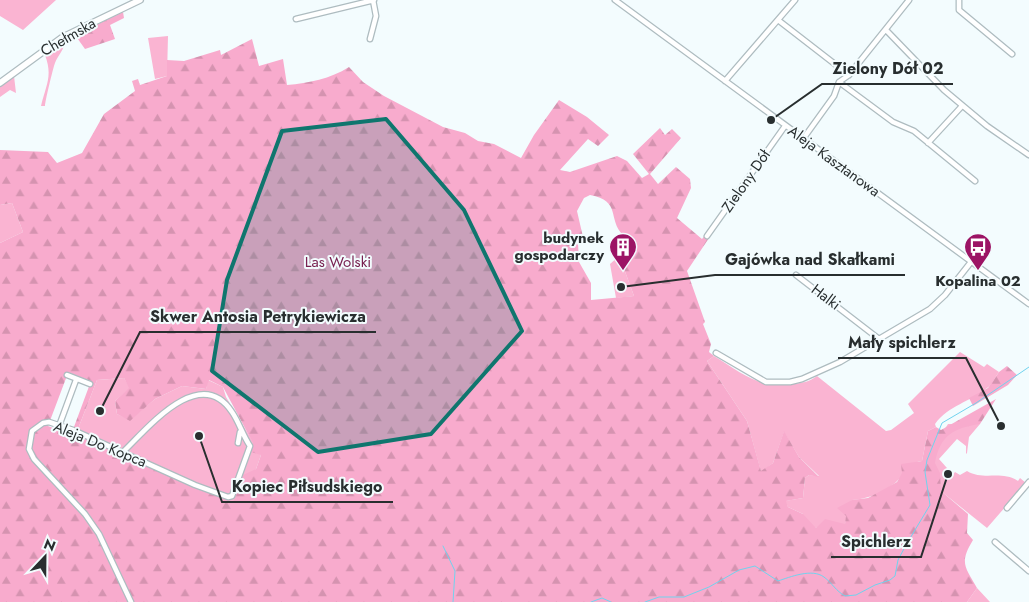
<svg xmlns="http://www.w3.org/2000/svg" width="1029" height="602" font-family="Jost,sans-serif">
<defs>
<pattern id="forest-firs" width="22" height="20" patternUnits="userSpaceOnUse" patternTransform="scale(1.25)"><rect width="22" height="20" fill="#f8abcd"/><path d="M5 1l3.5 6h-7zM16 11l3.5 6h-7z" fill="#d593b0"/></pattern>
</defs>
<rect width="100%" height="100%" fill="#f3fcfe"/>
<!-- green -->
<path fill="#fab4d2" d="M0,0H56L23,30L0,16Z
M168,36L167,76L155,79L148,38Z
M64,41C66,48 58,55 55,63C53,68 45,102 45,106H41C46,85 53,76 45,55Z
M14,76L16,93L10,90L0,97V85Z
M12,203L23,232L0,243V205Z
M626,250L623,266L634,296L616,298L610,264Z
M960,352L984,367L987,364L999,372C995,377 992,385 987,388C970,402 949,405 935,424L936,427L928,431L922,461C908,462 903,477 895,483C882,493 868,499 852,500L845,524L922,464L948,424H980L969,437L967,453L966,454V446L957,439L939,459L947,468L943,474L950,479L955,472L960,475L967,471C984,481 1001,470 1018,481L1020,478L1026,483L987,528L942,492L959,532L757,526L803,514L788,507L785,501L803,498L805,478L809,475L819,476L799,457L784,432L773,463L761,472L747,421L707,361L714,356C742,373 758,389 792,384C802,383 809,382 817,376L886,431L891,430L914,413L908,404Z
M124,378L130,388L115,401L117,414L130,420L155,399L182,386L206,389L208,380L223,387L226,397L261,455L256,469L233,503L76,434L97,380Z
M977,588L990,602H967Z"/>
<!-- forest -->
<path fill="url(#forest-firs)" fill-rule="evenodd" d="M123,12L124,18L110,25L115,39L85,49L75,35Z
M252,39L259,66L283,59L287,85C309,83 330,79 349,67L363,82L384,96L443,127L465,133L478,141L494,144L521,158L534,135L559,100L587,117L609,135L598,146L588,139L560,170L570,172L617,156L627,161L642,178L649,174L633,154L660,128L665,135L672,129L681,138L650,174L658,184L676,167L690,179L691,188L677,218L702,239L706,234L709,238L687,271L705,322L703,324L711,344L709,352L714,356L707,361L747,421L761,471L773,463L784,431L799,457L819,477L809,475L805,478L803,498L786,501L788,507L803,514L816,528L825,519L845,524L846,516L837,508L852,500L868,498L897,482L902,473L901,464L922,461L928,431L936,427L941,430L996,399L980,424C954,428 940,435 935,463L940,473L941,491L968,514L967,533L973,540C959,563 965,567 977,588L967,602H0V243L23,232L12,203L0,205V150L48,152L57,163L82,153L104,114L135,91L132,81L138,79L140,85L167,76V60L184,61L220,50L221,55ZM590,195C622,201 607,219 623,235L620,243L626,250L623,266L634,296L591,300V283L579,262L578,243L583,237L577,211L584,198ZM68,373L91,381L71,435L48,426ZM124,378L129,388L115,401L117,414L130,421L155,399L182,386L206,389L209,380L223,387L253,443L251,452L261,455L256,469L243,475L233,502L76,434L97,380Z
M1007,366L1017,375L1008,385L973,406L969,398L988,388L999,372Z"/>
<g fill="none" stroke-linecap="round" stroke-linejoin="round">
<!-- stream -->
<path stroke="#71d3ee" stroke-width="1" d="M443,546L455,571L453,602
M591,602L602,598L611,602
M645,602L659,597H684L709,587L739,570L755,566L778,581C790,577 812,568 824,577C832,583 836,591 845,596L856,595L875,585L890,580L895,576L898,560L906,545L930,505L925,472L927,460L942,423L976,403L1029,367"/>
<!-- street casing -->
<g stroke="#aebcc0" stroke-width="7">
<path id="street" d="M615,0L1029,304
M959,0V10L1012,54
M296,19L374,0
M778,20L849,75
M886,30L944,90L987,126L1029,155
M370,39L376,16L373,0
M725,81L795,0
M839,82L893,122L914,131L975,181
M803,139L834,96L839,82L849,75L909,0
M928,143L962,106
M707,236L785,126
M796,275L879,339
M716,353L766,382H790L802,379L840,362L930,309L945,295L971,262
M67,375L90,384
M59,426L76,380
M238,443L240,432
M123,452C147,429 200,363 232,412C239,422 243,436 250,446L232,496L228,497L195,485L73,430L49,422L43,423L32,431L29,449L34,459L85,514L99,534L131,602
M1007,508L1029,482
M995,542L1029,571"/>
</g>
<!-- secondary casing -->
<g stroke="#aebcc0" stroke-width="8">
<path id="secondary" d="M0,83L63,37L140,0"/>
</g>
<!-- street -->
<use href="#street" stroke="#fff" stroke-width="4.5"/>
<!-- secondary -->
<use href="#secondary" stroke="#fff" stroke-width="5.5"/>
</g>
<!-- marked area -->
<path fill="#0f766e" fill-opacity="0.2" stroke="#0f766e" stroke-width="4" stroke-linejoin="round" d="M386,119L464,210L522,331L431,434L318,452L212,371L227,280L282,131Z"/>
<!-- icons -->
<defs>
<g id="building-pin" transform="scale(1.4375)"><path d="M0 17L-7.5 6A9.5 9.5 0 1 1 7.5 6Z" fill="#9c1465" stroke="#f3fcfe"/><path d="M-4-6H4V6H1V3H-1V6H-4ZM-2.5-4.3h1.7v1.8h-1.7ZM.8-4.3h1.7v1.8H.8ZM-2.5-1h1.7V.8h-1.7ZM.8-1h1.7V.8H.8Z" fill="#fff"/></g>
<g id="bus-pin" transform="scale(1.4375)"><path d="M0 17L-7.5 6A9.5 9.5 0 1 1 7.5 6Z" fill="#9c1465" stroke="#f3fcfe"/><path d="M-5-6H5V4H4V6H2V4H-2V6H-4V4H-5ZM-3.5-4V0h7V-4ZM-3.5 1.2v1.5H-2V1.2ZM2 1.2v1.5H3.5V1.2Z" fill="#fff"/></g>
</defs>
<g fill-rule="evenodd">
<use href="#building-pin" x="623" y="247"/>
<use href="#bus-pin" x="978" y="247"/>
</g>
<g text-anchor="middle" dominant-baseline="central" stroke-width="4" stroke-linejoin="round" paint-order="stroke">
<!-- street labels -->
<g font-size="15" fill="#282e2f" stroke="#f3fcfe">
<text transform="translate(68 37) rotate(-30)">Chełmska</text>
<text transform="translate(834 161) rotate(36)">Aleja Kasztanowa</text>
<text transform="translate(746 181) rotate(-55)">Zielony Dół</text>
<text transform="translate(826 297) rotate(37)">Halki</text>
<text transform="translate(100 444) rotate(22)">Aleja Do Kopca</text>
</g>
<!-- poi labels -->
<g font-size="15" font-weight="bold" fill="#282e2f" stroke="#f3fcfe" text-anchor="end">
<text x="604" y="238">budynek<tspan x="604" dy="17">gospodarczy</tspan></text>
<text x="978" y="281" text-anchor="middle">Kopalina 02</text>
</g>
<!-- park labels -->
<g font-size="15" fill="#792251" stroke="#f3fcfe">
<text x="338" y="262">Las Wolski</text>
</g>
</g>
<!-- callouts -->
<path fill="none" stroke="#282e2f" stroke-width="2" d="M771 120L822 84H953M621 287L715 275H905M100 411L140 332H376M1001 426L966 358H838M199 436L222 502H393M948 474L921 557H831"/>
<g fill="#282e2f" stroke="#f3fcfe" stroke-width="2">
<circle cx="771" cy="120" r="5"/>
<circle cx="621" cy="287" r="5"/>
<circle cx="100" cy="411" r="5"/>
<circle cx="1001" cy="426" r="5"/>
<circle cx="199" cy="436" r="5"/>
<circle cx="948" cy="474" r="5"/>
</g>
<g font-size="16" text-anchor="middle" font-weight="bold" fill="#282e2f" stroke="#f3fcfe" stroke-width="4" stroke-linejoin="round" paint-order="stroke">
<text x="888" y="74">Zielony Dół 02</text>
<text x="810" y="265">Gajówka nad Skałkami</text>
<text x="258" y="322">Skwer Antosia Petrykiewicza</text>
<text x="902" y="348">Mały spichlerz</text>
<text x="307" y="492">Kopiec Piłsudskiego</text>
<text x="876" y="547">Spichlerz</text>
</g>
<!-- north arrow -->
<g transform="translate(45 557) rotate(22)" stroke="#f3fcfe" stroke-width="4" paint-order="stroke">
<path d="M0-4L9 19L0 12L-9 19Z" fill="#282e2f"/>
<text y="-8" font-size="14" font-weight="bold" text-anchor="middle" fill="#282e2f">N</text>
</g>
</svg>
